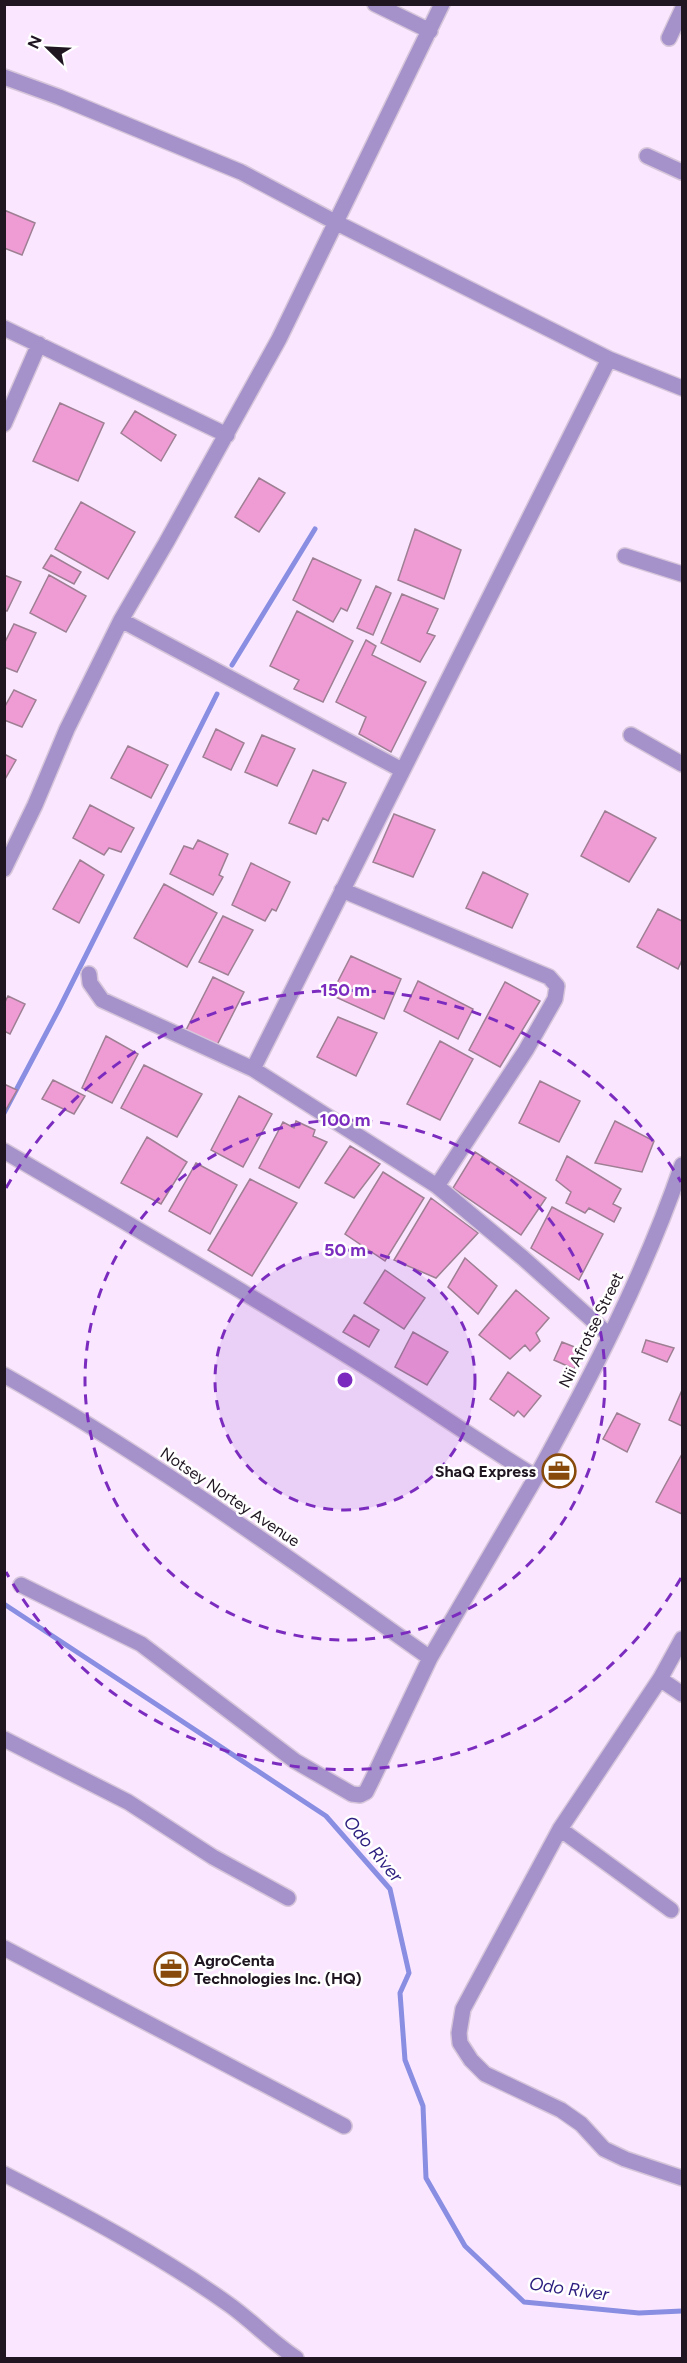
<svg xmlns="http://www.w3.org/2000/svg" width="687" height="2363" font-family="Figtree,sans-serif">
<rect width="100%" height="100%" fill="#fae7ff"/>
<g fill="none" stroke-linecap="round" stroke-linejoin="round">
<!-- stream -->
<path stroke="#898ee2" stroke-width="5" d="M232,665L315,529
M4,1113L59,1009L217,694
M4,1604L326,1816L390,1889L409,1973L400,1993L405,2060L423,2106L426,2178L465,2246L524,2302L639,2313L682,2311"/>
</g>
<!-- building -->
<path fill="#ef9bd4" stroke="#9e7f93" stroke-width="1.5" d="M4,210L35,223L22,255L4,248Z
M60,403L104,423L78,481L33,461Z
M135,411L176,435L161,461L121,433Z
M259,478L285,493L259,532L235,517Z
M81,502L135,532L108,579L55,549Z
M415,529L461,550L444,599L398,580Z
M51,555L81,572L74,584L43,568Z
M313,558L361,580L347,611L341,608L333,622L293,600Z
M4,575L21,582L7,611L4,610Z
M49,575L86,596L66,632L30,613Z
M376,586L391,593L373,635L357,628Z
M402,594L438,609L427,633L435,636L420,662L381,643Z
M297,611L353,641L323,702L294,689L299,680L270,666Z
M14,624L36,633L17,672L4,667V644Z
M366,640L376,646L372,655L426,682L391,752L359,734L366,717L336,702Z
M14,690L36,700L22,727L4,720V708Z
M216,729L244,743L231,770L203,757Z
M262,735L295,749L277,786L245,772Z
M128,746L168,765L151,798L111,778Z
M4,754L16,760L4,781Z
M313,770L346,783L328,821L323,818L316,834L289,823Z
M90,805L134,828L121,852L109,848L104,855L73,838Z
M605,811L656,838L629,882L581,856Z
M394,814L435,830L413,877L373,862Z
M198,840L228,854L219,875L223,877L213,895L170,874L184,846L193,849Z
M80,860L104,875L79,923L53,909Z
M251,863L290,882L276,911L272,909L265,921L232,905Z
M483,872L528,894L512,928L466,908Z
M164,884L217,913L187,967L134,938Z
M658,909L682,921V960L678,969L637,947Z
M223,916L253,930L228,975L199,962Z
M351,956L401,979L384,1019L331,995Z
M213,977L244,992L215,1049L184,1034Z
M418,981L473,1009L458,1039L404,1011Z
M505,982L540,1001L500,1067L469,1050Z
M8,996L25,1004L10,1034L4,1031V1004Z
M338,1017L377,1033L356,1076L317,1057Z
M106,1036L138,1054L112,1103L82,1088Z
M440,1041L473,1059L440,1120L407,1104Z
M144,1065L202,1094L177,1137L121,1108Z
M53,1080L85,1096L74,1114L42,1099Z
M540,1081L580,1101L559,1142L519,1123Z
M4,1084L17,1090L4,1113Z
M239,1096L272,1114L243,1167L211,1150Z
M296,1121L315,1130L313,1136L327,1142L299,1188L259,1168L283,1122L294,1128Z
M615,1121L654,1141L642,1172L595,1163Z
M147,1137L187,1162L161,1204L121,1183Z
M350,1146L380,1164L354,1198L325,1183Z
M475,1152L546,1198L521,1235L453,1188Z
M567,1156L621,1189L613,1204L621,1208L614,1222L589,1208L585,1213L566,1203L571,1192L556,1180Z
M196,1163L237,1185L210,1234L169,1211Z
M383,1172L424,1198L385,1261L345,1234Z
M250,1179L297,1203L252,1276L208,1250Z
M431,1198L478,1233L436,1278L394,1260Z
M552,1207L603,1234L579,1280L531,1248Z
M465,1258L497,1286L478,1314L448,1287Z
M385,1270L425,1298L404,1329L364,1303Z
M516,1290L549,1318L536,1333L540,1341L530,1351L525,1345L510,1359L479,1335Z
M354,1315L379,1330L369,1347L343,1332Z
M413,1332L448,1352L427,1385L395,1367Z
M646,1340L674,1348L667,1362L642,1352Z
M562,1342L582,1350L574,1369L554,1360Z
M508,1372L541,1396L524,1417L518,1411L514,1416L490,1399Z
M682,1390V1426L669,1420Z
M617,1413L640,1424L627,1452L603,1439Z
M682,1454V1514L656,1502Z"/>
<g fill="none" stroke-linecap="round" stroke-linejoin="round">
<!-- minor casing -->
<g stroke="#d7c6db" stroke-width="18">
<path id="minor" d="M375,4L430,31
M669,38L682,10
M4,77L59,97L241,172L335,222L609,359L682,388
M647,156L682,172
M4,328L227,435
M4,424L39,344
M625,556L682,574
M121,620L402,770
M631,735L682,764
M4,869L35,805L67,729L121,620L166,543L279,339L442,4
M342,890L549,977L557,986L555,999L526,1050L437,1186
M89,974L90,983L102,1000L253,1069L437,1186L523,1258L609,1335
M253,1069L609,359
M4,1151C125,1222 246,1292 364,1366C422,1402 478,1442 536,1477C591,1377 645,1273 682,1165
M4,1375C153,1459 291,1560 430,1658
M21,1585L141,1644L295,1761L352,1794L360,1795L366,1792L372,1780L430,1658L536,1477
M682,1639L660,1679L560,1829L463,2009L459,2033L460,2043L471,2060L485,2074L561,2110L581,2124L604,2149L625,2159L682,2178
M660,1679L682,1694
M4,1739L128,1802L213,1857L288,1898
M560,1829L671,1910
M4,1948L344,2126
M4,2174C82,2214 160,2255 231,2306C254,2323 273,2343 296,2358"/>
</g>
<!-- minor -->
<use href="#minor" stroke="#a592ca" stroke-width="15"/>
</g>
<!-- distance rings -->
<circle cx="345" cy="1380" r="130" fill="#7b2cbf" fill-opacity=".12"/>
<g fill="none" stroke="#7b2cbf" stroke-width="3" stroke-dasharray="10 8">
<circle cx="345" cy="1380" r="130"/>
<circle cx="345" cy="1380" r="260"/>
<path d="M681 1578A390 390 0 0 1 6 1572M6 1188A390 390 0 0 1 681 1182"/>
</g>
<!-- icons -->
<defs>
<g id="office-ring" transform="scale(1.725)"><circle r="9.5" fill="#fff" stroke="#884a0a" stroke-width="1.5"/><path d="M-6-3h4V-5.5h4V-3h4V5H-6ZM-1-4.5V-3h2v-1.5ZM-6 0V1H6V0Z" fill="#884a0a"/></g>
</defs>
<g fill-rule="evenodd">
<use href="#office-ring" x="559" y="1471"/>
<use href="#office-ring" x="171" y="1969"/>
</g>
<g text-anchor="middle" dominant-baseline="central" stroke-width="5" stroke-linejoin="round" paint-order="stroke">
<!-- street labels -->
<g font-size="16" fill="#1f1621" stroke="#fff">
<text transform="translate(591 1330) rotate(-64)">Nii Afrotse Street</text>
<text transform="translate(230 1497) rotate(34)">Notsey Nortey Avenue</text>
</g>
<!-- poi labels -->
<g font-size="16" font-weight="bold" fill="#1f1621" stroke="#fff" text-anchor="end">
<text x="536" y="1471">ShaQ Express</text>
<text x="194" y="1960" text-anchor="start">AgroCenta<tspan x="194" dy="18">Technologies Inc. (HQ)</tspan></text>
</g>
<!-- water labels -->
<g font-size="18" font-style="italic" fill="#2c1e7f" stroke="#fff">
<text transform="translate(373 1849) rotate(50)">Odo River</text>
<text transform="translate(569 2289) rotate(8)">Odo River</text>
</g>
</g>
<circle cx="345" cy="1380" r="9" fill="#7b2cbf" stroke="#fff" stroke-width="3"/>
<g font-size="18" text-anchor="middle" font-weight="bold" fill="#7b2cbf" stroke="#fff" stroke-width="5" stroke-linejoin="round" paint-order="stroke">
<text x="345" y="996">150 m</text>
<text x="345" y="1126">100 m</text>
<text x="345" y="1256">50 m</text>
</g>
<!-- border -->
<rect width="687" height="2363" fill="none" stroke="#1f1621" stroke-width="12"/>
<!-- north arrow -->
<g transform="translate(48 48) rotate(294)" stroke="#ffffff" stroke-width="4.5" paint-order="stroke">
<path d="M0-4.5L10 22L0 15L-10 22Z" fill="#1f1621"/>
<text y="-9" font-size="16" font-weight="bold" text-anchor="middle" fill="#1f1621">N</text>
</g>
</svg>
